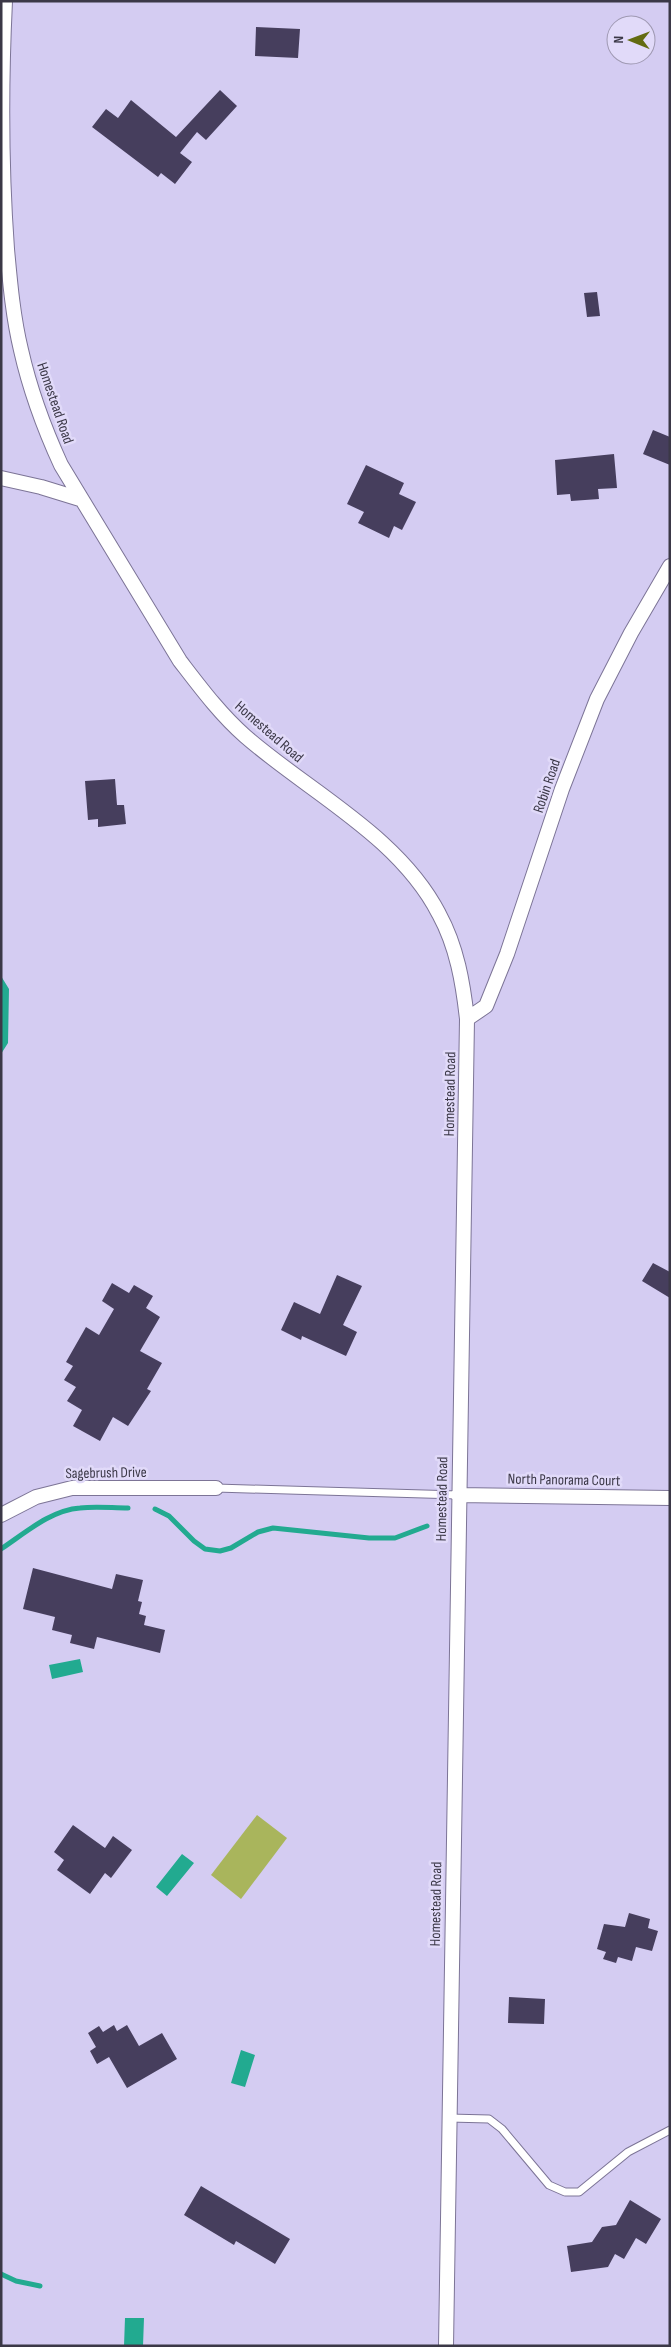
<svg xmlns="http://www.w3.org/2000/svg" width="671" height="2347" font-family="'Sofia Sans Condensed',sans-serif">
<rect width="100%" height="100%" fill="#d4ccf2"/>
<!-- green -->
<path fill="#a9b55c" d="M257,1815L287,1838L241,1899L211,1875Z"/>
<!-- water -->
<path fill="#22aa90" d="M1,976L9,989L8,1043L1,1054Z
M80,1659L83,1672L52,1679L49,1665Z
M182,1854L194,1863L167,1896L156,1887Z
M241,2050L255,2055L245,2087L231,2083Z
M125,2318H144L143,2346H124Z"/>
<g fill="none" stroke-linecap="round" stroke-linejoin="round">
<!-- stream -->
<path stroke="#22aa90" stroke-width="5" d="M155,1509L169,1516L194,1541L205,1549L220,1551L231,1548L258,1532L273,1528L369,1538H395L427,1526
M1,1549C25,1533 51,1510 80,1508C96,1506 112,1508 128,1508
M1,2274L16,2281L40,2286"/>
</g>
<!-- building -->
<path fill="#463e5d" d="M256,27L300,29L298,58L255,56Z
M220,90L237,106L206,140L197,132L180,153L192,162L175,184L161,173L158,177L92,127L106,109L118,118L131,100L176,137Z
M597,292L600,316L587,317L584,293Z
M653,430L670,437V465L643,454Z
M614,454L617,488L598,489L599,499L571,501L570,494L557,495L555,460Z
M366,465L404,483L399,494L416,502L402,530L394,526L389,538L358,523L364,512L347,504Z
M115,779L117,805H124L126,824L98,827V819L88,820L85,781Z
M653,1263L670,1272V1298L642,1281Z
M337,1275L362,1286L343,1325L357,1332L346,1356L302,1336L301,1340L281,1330L294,1302L320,1314Z
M112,1283L129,1293L134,1285L153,1296L146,1308L160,1317L140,1351L162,1363L147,1389L151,1391L128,1426L113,1417L100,1441L73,1426L82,1410L67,1401L76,1387L64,1380L73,1366L66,1362L86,1327L99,1335L114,1309L102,1301Z
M33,1568L112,1589L116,1574L143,1580L138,1601L142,1602L139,1614L146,1616L144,1625L165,1630L160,1653L97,1637L94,1649L70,1643L72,1635L52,1630L55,1617L23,1609Z
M73,1825L105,1848L113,1836L132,1850L111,1878L105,1873L90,1894L57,1870L64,1860L54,1852Z
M629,1913L650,1919L648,1928L658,1931L652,1951L636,1947L632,1961L618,1957L616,1963L603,1959L606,1952L597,1949L604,1924L625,1927Z
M509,1997L545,1999L544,2024L508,2023Z
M114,2025L117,2031L127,2025L139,2046L162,2033L177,2059L127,2088L109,2057L97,2064L90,2051L96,2047L88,2033L99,2026L103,2032Z
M201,2186L290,2239L275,2264L236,2241L234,2245L184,2215Z
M630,2200L661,2219L646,2244L636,2238L624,2259L615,2254L608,2267L571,2272L567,2246L592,2242L602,2227L616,2225Z"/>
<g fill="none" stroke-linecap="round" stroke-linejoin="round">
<!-- lane casing -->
<g stroke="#7c7496" stroke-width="9">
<path id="lane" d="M216,1488L458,1495
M449,2118L489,2119L502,2129L549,2185L565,2192H579L628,2152L670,2130"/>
</g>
<!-- street casing -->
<g stroke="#7c7496" stroke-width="16">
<path id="street" d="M5,1C1,84 1,166 7,249C10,282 13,317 21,350C30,390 44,428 61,465L180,661C200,687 220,714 245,736C309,792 399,836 439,914C457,947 463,983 467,1019L446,2346
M1,478L41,487L80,499
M467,1019L486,1006L507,954L562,789L597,699L631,633L670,566
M458,1495L670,1498
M1,1515L36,1497L72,1488H216"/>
</g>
<!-- lane -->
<use href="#lane" stroke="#fff" stroke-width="7"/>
<!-- street -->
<use href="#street" stroke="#fff" stroke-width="14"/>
</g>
<g text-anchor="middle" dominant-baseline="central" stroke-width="5" stroke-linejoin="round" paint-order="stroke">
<!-- street labels -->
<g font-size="15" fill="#3b3847" stroke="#e1daf9">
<text transform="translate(55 403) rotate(71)">Homestead Road</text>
<text transform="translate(269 732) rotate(41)">Homestead Road</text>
<text transform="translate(547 786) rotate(-71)">Robin Road</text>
<text transform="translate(450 1094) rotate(-89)">Homestead Road</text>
<text transform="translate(106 1473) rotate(-1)">Sagebrush Drive</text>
<text transform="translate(564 1480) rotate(1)">North Panorama Court</text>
<text transform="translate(442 1499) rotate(-89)">Homestead Road</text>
<text transform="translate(436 1904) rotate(-89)">Homestead Road</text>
</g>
</g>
<!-- border -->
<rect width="671" height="2347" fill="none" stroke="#3b3847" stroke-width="5"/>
<!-- north arrow -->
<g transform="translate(631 40) rotate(271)"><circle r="24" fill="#e1daf9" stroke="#9f99b2"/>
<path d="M0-4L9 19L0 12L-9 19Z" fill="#636b11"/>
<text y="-8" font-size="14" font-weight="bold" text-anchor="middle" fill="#3b3847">N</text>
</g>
</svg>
